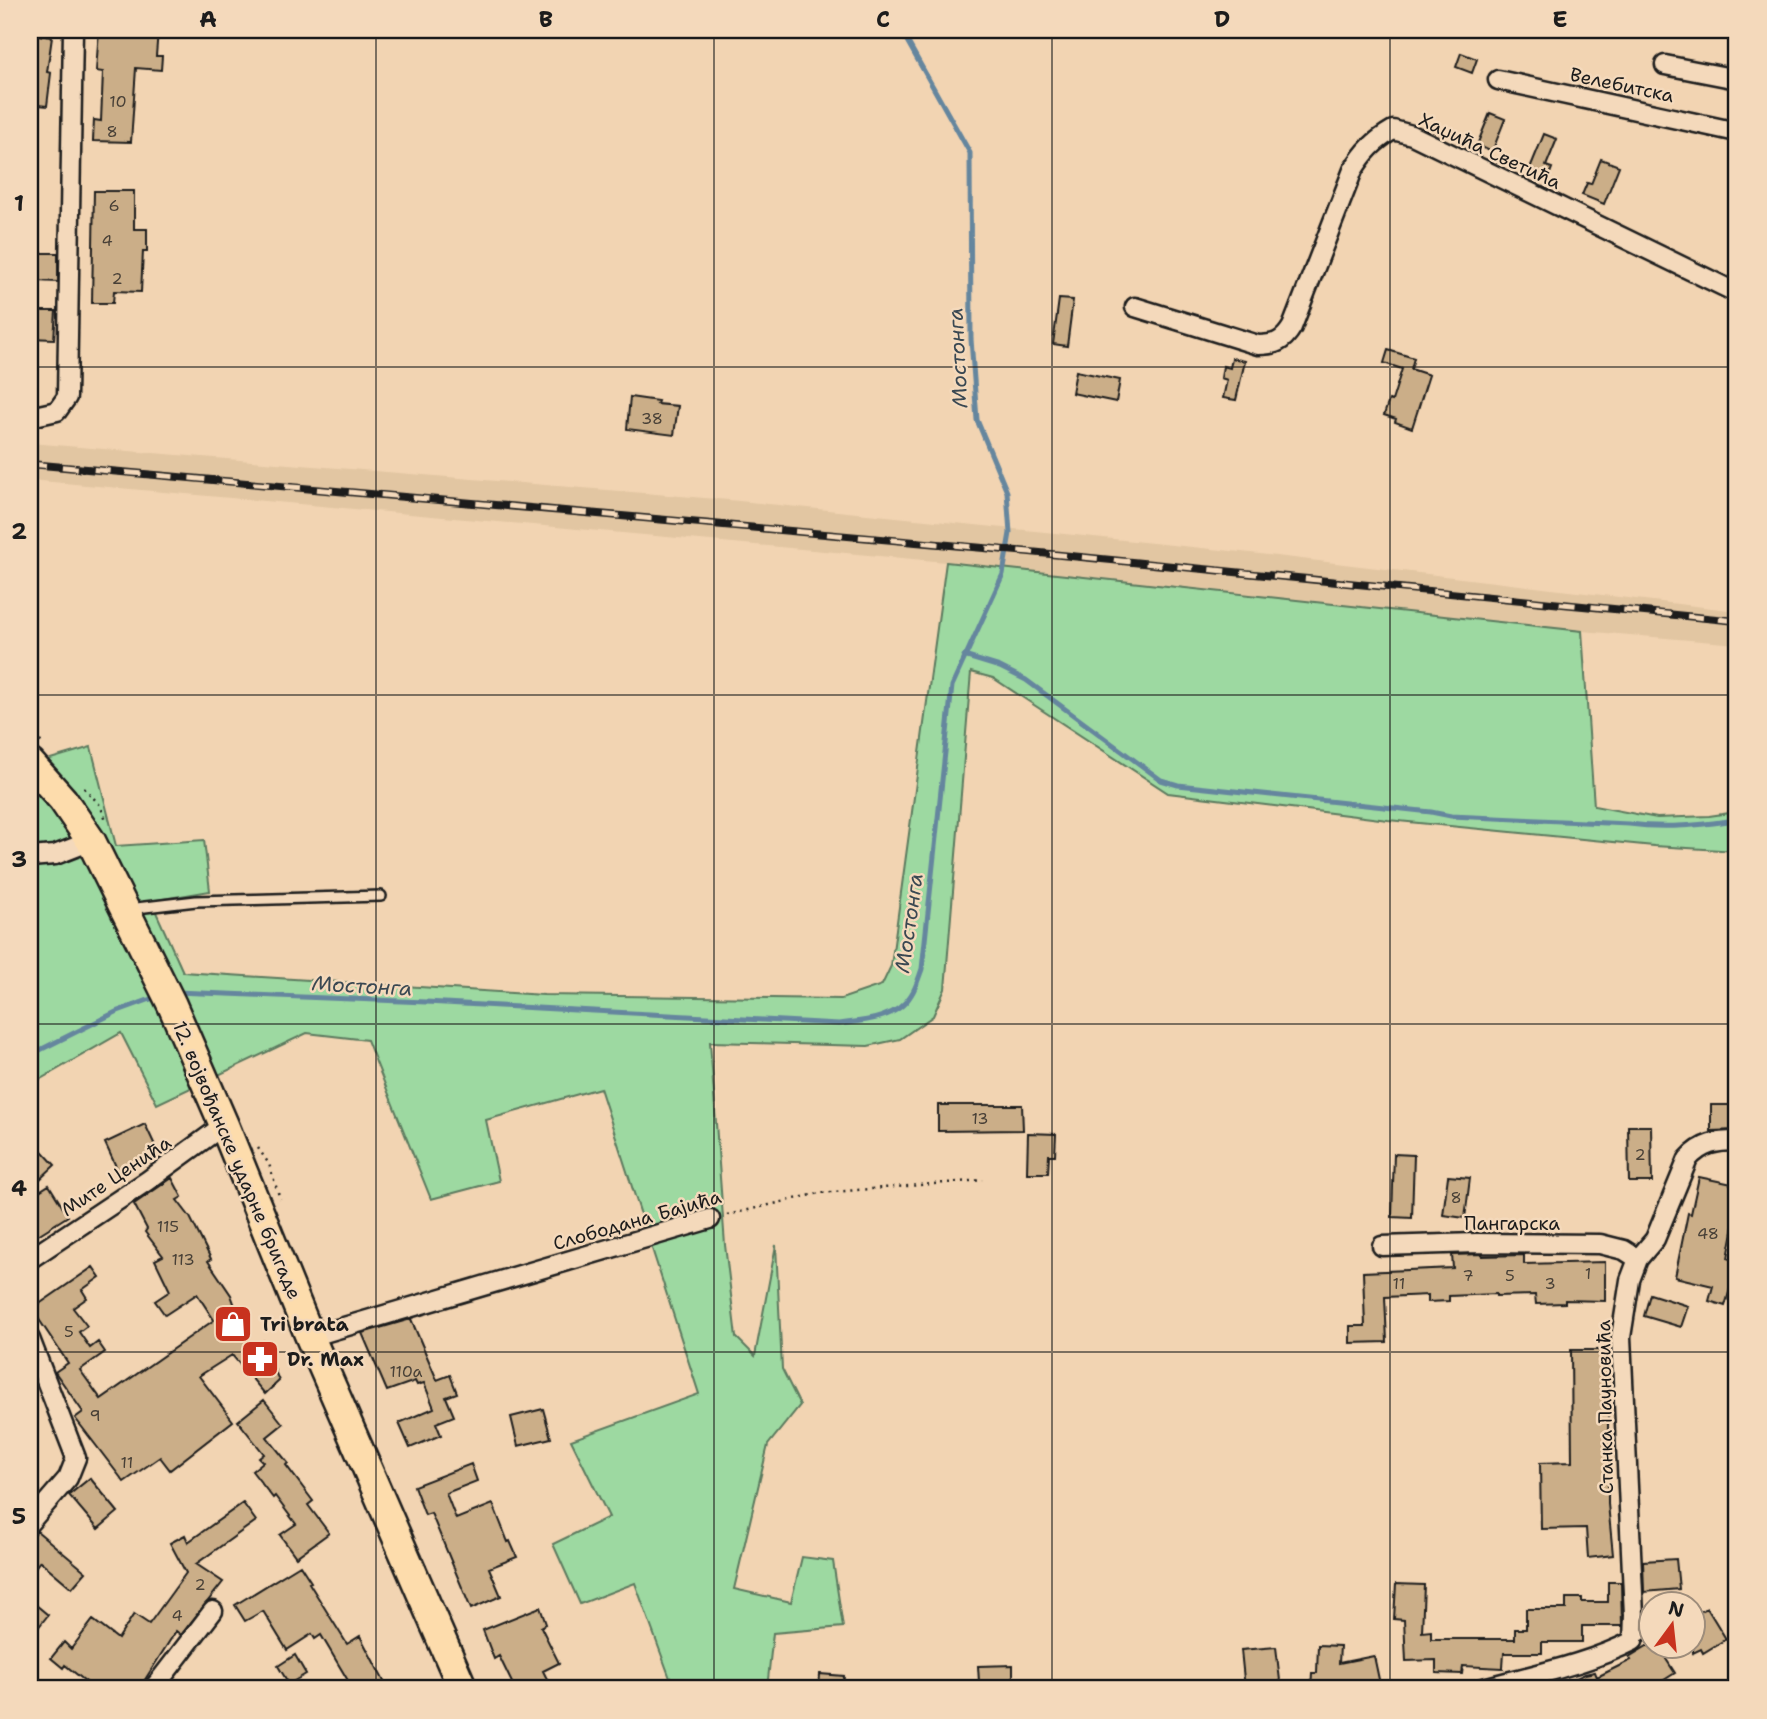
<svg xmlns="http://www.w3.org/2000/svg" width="1767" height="1719" font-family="'Shantell Sans',sans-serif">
<rect width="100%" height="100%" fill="#f2d4b2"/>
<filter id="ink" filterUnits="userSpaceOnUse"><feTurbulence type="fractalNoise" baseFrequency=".0143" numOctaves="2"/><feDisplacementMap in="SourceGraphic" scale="14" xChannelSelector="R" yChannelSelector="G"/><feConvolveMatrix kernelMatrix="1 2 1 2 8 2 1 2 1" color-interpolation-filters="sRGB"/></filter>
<g filter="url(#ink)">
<!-- built -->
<path fill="#e2c6a2" d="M30,443L729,500L1251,553L1737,611V644L1582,631L946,562L30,480Z"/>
<!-- green -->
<path fill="#9dd9a1" stroke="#5c7a5e" stroke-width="2" d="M946,562L1582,631L1594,806L1657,818L1709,816L1737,812V851L1654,846L1388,820L1168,793L993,678L971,672L945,989L933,1016L900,1039L868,1046L710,1042L725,1245L736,1337L755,1356L776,1245L782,1369L800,1405L768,1445L734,1589L791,1602L802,1557L833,1561L843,1627L773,1633L767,1689H674L635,1583L580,1604L553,1544L609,1517L571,1440L699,1394L600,1088L486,1120L499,1181L431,1199L367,1040L307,1033L157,1104L121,1033L30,1085V809L34,805L30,801V765L91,747L116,846L204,840L210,891L151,901L183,972L544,995L841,999L882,985L891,966Z"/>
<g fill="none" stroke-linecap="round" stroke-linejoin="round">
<!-- stream -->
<path stroke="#65869e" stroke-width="5" d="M964,656L1000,667L1026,680L1161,780L1178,785L1431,812L1451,816L1629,824C1666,829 1700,825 1737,820
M176,992L426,1002L839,1024C864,1021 897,1019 911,995C916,988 919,977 922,969L952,686L1003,574L1010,533L1007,492L977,420L971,339L970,153L901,30
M30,1055L118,1011L159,996"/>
</g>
<!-- building -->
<path fill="#cbae88" stroke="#1c1c1c" stroke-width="2" d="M99,30H158L156,56H162L161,70L136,68L131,142L93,141L94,120L101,121L103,72L96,71Z
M30,34L52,37L47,72L51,73L47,106L30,104Z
M1461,53L1477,59L1472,73L1456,67Z
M1490,113L1505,119L1492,152L1477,145Z
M1544,134L1557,139L1546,166L1552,168L1547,181L1528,173Z
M1601,159L1619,166L1604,204L1582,195L1587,183L1591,184Z
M94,191H134V229H147V251H143L141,292L114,291L113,303H92Z
M30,253H58V282L36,281L37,274H30Z
M1059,299L1073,300L1067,346L1053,344Z
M30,311H56L54,339L30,338Z
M1388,350L1414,358L1411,369L1429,375L1412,428L1395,422L1396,419L1384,415L1389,400L1392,401L1402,369L1384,363Z
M1232,358L1245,361L1236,400L1223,398L1227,380L1221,378L1223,366L1230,368Z
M1076,371L1120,380L1116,402L1072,393Z
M630,397L658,401L657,404L678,406L674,435L627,429Z
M938,1105H1022L1023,1130L938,1131Z
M1711,1105H1737V1130L1711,1131Z
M145,1124L159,1154L119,1173L105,1143Z
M1628,1126H1651L1652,1182H1629Z
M1028,1133L1056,1134L1055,1155H1049L1048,1173H1027Z
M30,1138L55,1165L38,1181L30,1172Z
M1394,1154L1414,1155L1412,1218L1392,1217Z
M1448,1176L1470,1178L1465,1218L1443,1215Z
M1699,1177L1737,1185V1210L1728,1258L1737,1261V1274L1735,1283L1732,1282L1725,1306L1709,1301L1713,1286L1675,1277L1688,1213L1691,1214Z
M172,1178L182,1197L177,1200L190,1217L211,1259L208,1261L231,1295L251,1350L263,1341L279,1381L265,1394L232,1355L199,1376L233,1421L170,1470L160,1457L124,1482L75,1418L83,1412L55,1372L68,1363L32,1309L93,1267L100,1277L82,1290L87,1298L73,1308L87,1326L79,1332L90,1348L98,1342L105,1352L80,1370L101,1399L214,1320L197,1294L165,1315L155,1301L170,1291L155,1260L163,1256L145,1232L147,1229L134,1204Z
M49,1185L68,1216L30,1240V1197Z
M1482,1254V1256L1524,1255V1264L1605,1262V1301L1565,1300V1303L1536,1304L1535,1295L1496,1296V1294L1449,1296V1301L1428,1302V1295L1385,1297L1387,1342L1350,1343V1326H1365L1363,1272L1453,1268L1452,1255Z
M1650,1294L1688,1306L1681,1327L1644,1316Z
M411,1319L437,1380L450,1375L457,1393L446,1397L454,1416L436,1423L441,1435L410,1448L399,1423L434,1408L424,1383L417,1385L415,1381L387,1391L362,1333Z
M1571,1350H1608V1504L1613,1555L1588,1558L1586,1528L1541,1529L1540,1463L1572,1462Z
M264,1400L283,1424L267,1437L288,1463L286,1465L313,1501L308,1505L329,1533L296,1557L280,1535L296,1524L275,1496L273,1498L252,1471L263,1462L259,1458L264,1454L238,1421Z
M543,1409L551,1438L518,1446L511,1417Z
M471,1464L477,1481L446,1493L456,1519L493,1504L508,1542L510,1541L517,1557L489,1568L501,1596L471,1609L431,1513L425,1515L414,1486Z
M90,1478L118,1512L98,1529L69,1495Z
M243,1503L256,1521L196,1564L223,1582L181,1635L176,1631L139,1689H95L65,1665L63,1668L51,1658L64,1642L71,1649L93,1620L118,1639L134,1614L149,1624L186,1573L170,1543L185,1535L188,1542Z
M37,1531L86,1572L72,1588L40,1561L30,1574V1539Z
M1676,1559L1679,1589L1644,1592L1643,1561Z
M300,1565L311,1582L309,1583L347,1644L360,1636L388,1689H353L321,1635L315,1639L312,1634L287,1650L263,1611L245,1621L235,1605Z
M1608,1582H1621L1622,1626H1582V1642H1542V1653H1504L1503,1668L1463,1666L1462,1674L1436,1673V1660L1406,1661L1404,1620L1394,1619L1396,1584L1424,1585L1422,1632L1431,1631V1639H1515V1629H1526V1609H1566V1598H1582V1602H1608Z
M30,1600L48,1615L30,1638Z
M540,1607L546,1624L541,1627L559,1663L543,1671L552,1689H515L499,1656L494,1659L483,1630Z
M1707,1608L1726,1639L1703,1653L1701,1649L1693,1653V1616Z
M1318,1645L1340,1646L1339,1663L1374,1656L1381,1689H1311L1312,1673H1317Z
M1647,1646H1687L1666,1659L1675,1673L1650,1689H1554L1585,1674L1595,1672L1597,1677L1631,1660L1629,1657Z
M1276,1647L1281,1689H1245L1241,1650Z
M295,1655L306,1674L289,1684L278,1666Z
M1013,1665V1682H979L978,1666Z
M820,1674L844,1676L843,1689H819Z"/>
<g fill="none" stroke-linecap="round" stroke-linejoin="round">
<!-- lane casing -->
<g stroke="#1c1c1c" stroke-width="14">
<path id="lane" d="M128,909L196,901L381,896
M1634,1640L1652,1629"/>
</g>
<!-- street casing -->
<g stroke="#1c1c1c" stroke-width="23">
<path id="street" d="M1665,65L1737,79
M1498,80L1737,132
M1135,307L1258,345C1275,345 1283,342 1292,327L1353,170C1364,152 1374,141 1393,130L1412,135L1737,293
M30,417L57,411L67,397L73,30
M30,857L55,855L91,841
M1382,1246L1476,1243L1600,1244L1624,1250L1638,1259
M30,1259L147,1181L224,1125
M310,1337L710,1219
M30,1339L76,1458L68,1478L30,1522
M153,1689L213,1611
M1480,1689C1531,1675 1586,1665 1633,1641L1634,1615L1621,1337L1630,1280L1638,1259L1655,1239L1688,1159C1702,1143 1717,1141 1737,1141"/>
</g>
<!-- primary casing -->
<g stroke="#1c1c1c" stroke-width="33">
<path id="primary" d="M30,763L63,800L91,841L172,1005L224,1125L310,1337L463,1689"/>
</g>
<!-- path -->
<path stroke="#1c1c1c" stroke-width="2.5" stroke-dasharray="2 5" stroke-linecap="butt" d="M30,731L43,744
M84,788L100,805L107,822
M258,1148L269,1164L280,1199
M727,1215L820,1193L983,1180"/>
<!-- lane -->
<use href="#lane" stroke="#f4d9bb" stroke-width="9"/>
<!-- street -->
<use href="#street" stroke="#f4d9bb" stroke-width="18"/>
<!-- primary -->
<use href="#primary" stroke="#fddcac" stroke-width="28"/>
<!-- rail casing -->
<g stroke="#1c1c1c" stroke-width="8">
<path id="rail" d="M30,464L1030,552L1737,621"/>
</g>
<!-- rail -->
<use href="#rail" stroke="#f4d9bb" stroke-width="5" stroke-dasharray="16" stroke-linecap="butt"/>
</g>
</g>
<!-- grid -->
<path fill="none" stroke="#1c1c1c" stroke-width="2" stroke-opacity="0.55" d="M376,30V1689M714,30V1689M1052,30V1689M1390,30V1689M30,367H1737M30,695H1737M30,1024H1737M30,1352H1737"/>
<!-- icons -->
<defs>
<g id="shop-square" transform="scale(2.0125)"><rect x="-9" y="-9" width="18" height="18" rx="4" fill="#c8321e" stroke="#f4d9bb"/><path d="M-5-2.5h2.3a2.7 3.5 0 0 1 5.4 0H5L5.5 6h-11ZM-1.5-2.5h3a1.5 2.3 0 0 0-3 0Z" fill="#fff"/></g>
<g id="pharmacy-square" transform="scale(2.0125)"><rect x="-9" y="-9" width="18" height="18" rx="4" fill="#c8321e" stroke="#f4d9bb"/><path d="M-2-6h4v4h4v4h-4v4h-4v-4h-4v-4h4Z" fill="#fff"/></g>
</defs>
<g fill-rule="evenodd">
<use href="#shop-square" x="233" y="1324"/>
<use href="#pharmacy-square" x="260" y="1359"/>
</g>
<g text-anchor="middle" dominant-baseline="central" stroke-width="5" stroke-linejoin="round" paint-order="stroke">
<!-- number labels -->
<g font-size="16" fill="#484037">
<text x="118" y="101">10</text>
<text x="112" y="131">8</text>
<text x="114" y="205">6</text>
<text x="107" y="240">4</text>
<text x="117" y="278">2</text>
<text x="652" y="418">38</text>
<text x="980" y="1118">13</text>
<text x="1640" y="1154">2</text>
<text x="1456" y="1197">8</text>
<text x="168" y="1226">115</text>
<text x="1708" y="1233">48</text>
<text x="183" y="1259">113</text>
<text x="1588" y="1273">1</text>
<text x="1468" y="1275">7</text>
<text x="1510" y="1275">5</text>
<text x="1399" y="1283">11</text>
<text x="1550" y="1283">3</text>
<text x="69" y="1331">5</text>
<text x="406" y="1371">110a</text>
<text x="95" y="1415">9</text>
<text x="127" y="1462">11</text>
<text x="200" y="1584">2</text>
<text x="177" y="1615">4</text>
</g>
<!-- street labels -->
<g font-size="19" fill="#1c1c1c" stroke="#f4d9bb">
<text transform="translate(1622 85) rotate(12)">Велебитска</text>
<text transform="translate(1490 151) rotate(25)">Хаџића Светића</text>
<text transform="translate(237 1160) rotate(67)">12. војвођанске ударне бригаде</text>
<text transform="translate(116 1176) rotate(-34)">Мите Ценића</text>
<text transform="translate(637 1220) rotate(-16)">Слободана Бајића</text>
<text x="1512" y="1223">Пангарска</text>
<text transform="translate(1605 1407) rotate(-91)">Станка Пауновића</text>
</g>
<!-- poi labels -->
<g font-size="19" font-weight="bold" fill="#1c1c1c" stroke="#f4d9bb" text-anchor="start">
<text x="260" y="1324">Tri brata</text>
<text x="287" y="1359">Dr. Max</text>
</g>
<!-- water labels -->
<g font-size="21" font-style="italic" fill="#3a4852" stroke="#f4d9bb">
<text transform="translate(958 358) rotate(-93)">Мостонга</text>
<text transform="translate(909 923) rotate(-82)">Мостонга</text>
<text transform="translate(362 986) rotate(3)">Мостонга</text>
</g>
</g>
<!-- margin -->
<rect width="1767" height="1719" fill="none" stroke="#f4d9bb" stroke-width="77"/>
<!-- north arrow -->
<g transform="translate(1672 1625) rotate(15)"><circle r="33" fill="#f4d9bb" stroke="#9e8d7b" stroke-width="2"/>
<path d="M0-5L12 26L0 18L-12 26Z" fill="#c8321e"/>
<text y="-10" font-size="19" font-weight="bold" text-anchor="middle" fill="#1c1c1c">N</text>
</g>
<rect x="38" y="38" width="1690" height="1642" fill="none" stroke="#1c1c1c" stroke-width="2.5"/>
<g font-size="23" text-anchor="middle" font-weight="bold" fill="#1c1c1c">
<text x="208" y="27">A</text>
<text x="546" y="27">B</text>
<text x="883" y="27">C</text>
<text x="1222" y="27">D</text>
<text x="1560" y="27">E</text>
<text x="19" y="211">1</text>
<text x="19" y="539">2</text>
<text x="19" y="867">3</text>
<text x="19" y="1196">4</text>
<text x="19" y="1524">5</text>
</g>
</svg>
